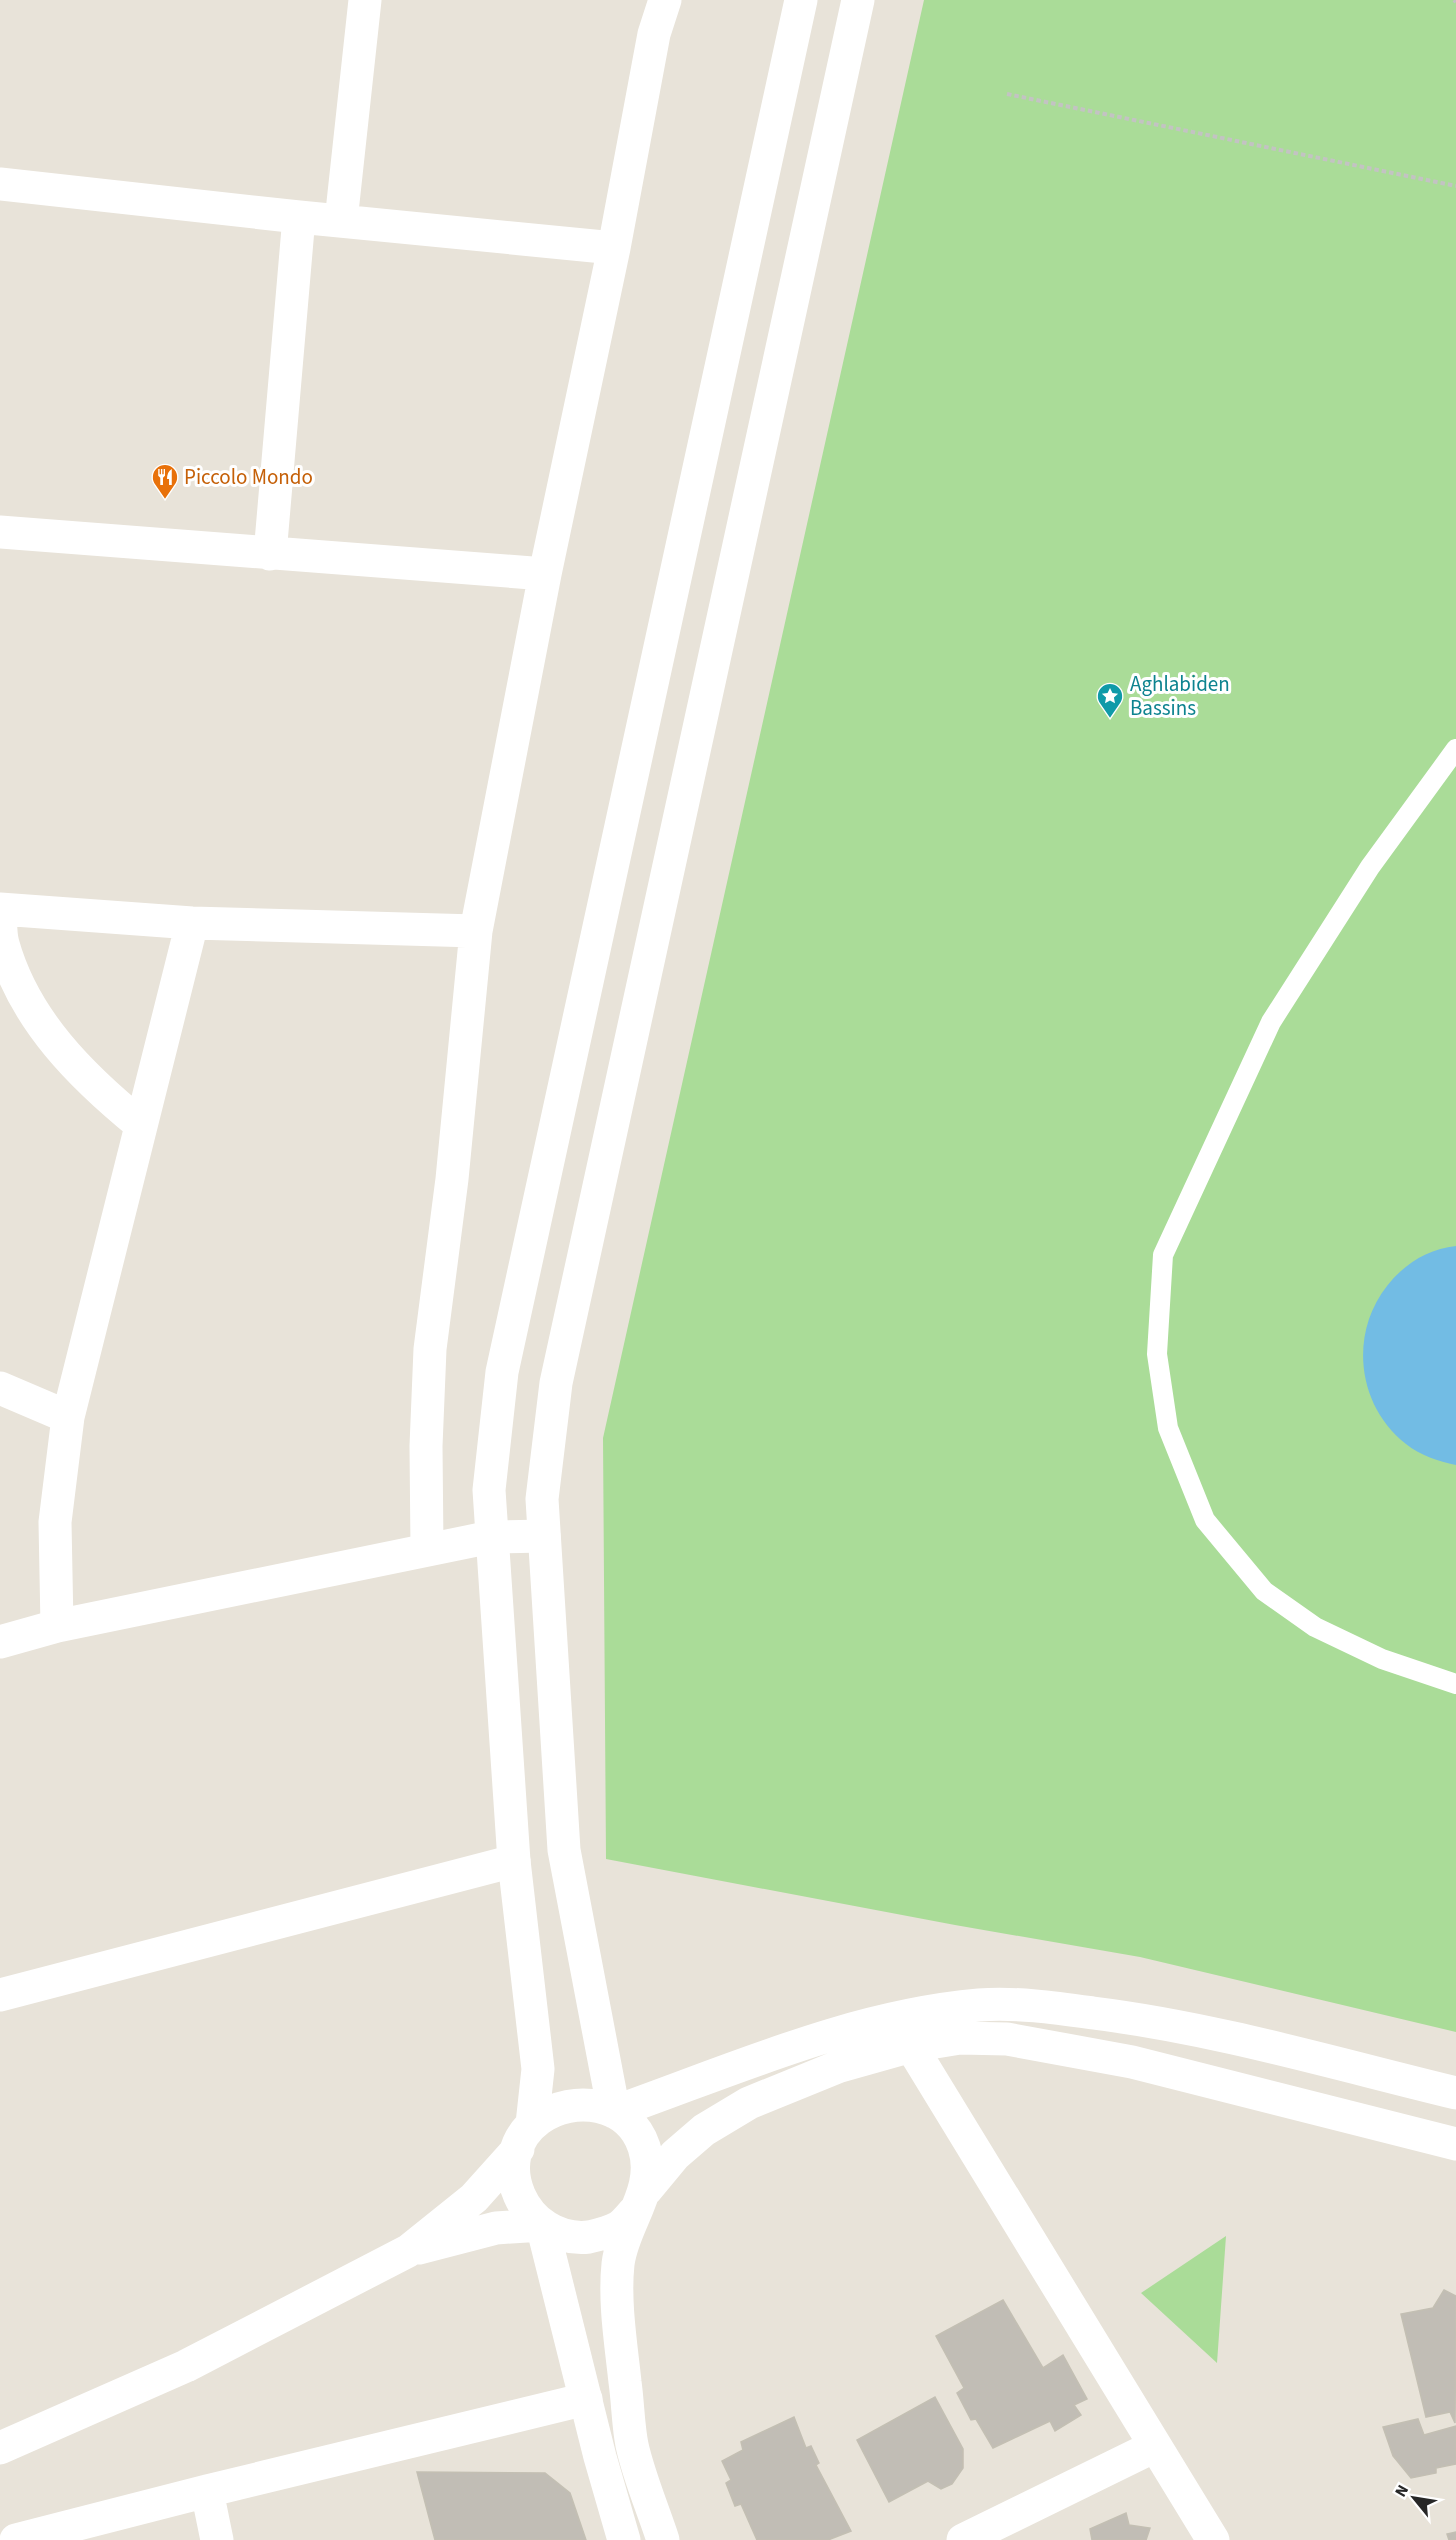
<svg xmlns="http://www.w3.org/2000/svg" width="1456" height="2540" font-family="'Source Sans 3',sans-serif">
<rect width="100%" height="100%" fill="#e8e3d9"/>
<!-- green -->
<path fill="#aadc98" d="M924,0H1456V2032L1140,1957L955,1925L606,1859L603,1438Z
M1226,2236L1217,2363L1141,2293Z"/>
<!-- water -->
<path fill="#72bce4" d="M1456,1246V1465C1438,1461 1421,1456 1406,1444C1357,1406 1349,1334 1387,1286C1404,1264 1428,1249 1456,1246Z"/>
<!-- building -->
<path fill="#c1bdb5" stroke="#c3bfb3" stroke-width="1.5" d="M1444,2290L1456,2296L1455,2423L1450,2412L1426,2417L1401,2314L1433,2308Z
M1003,2300L1043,2368L1063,2355L1087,2399L1074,2405L1081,2415L1055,2431L1050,2421L993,2448L976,2419L971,2420L957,2393L964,2388L936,2336Z
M935,2397L963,2449V2468L952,2484L941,2489L928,2481L889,2502L857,2440Z
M794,2417L806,2448L811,2446L819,2463L816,2465L851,2531L828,2540H757L741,2504L735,2506L726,2483L731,2480L722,2461L743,2450L741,2442Z
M1418,2419L1424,2435L1456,2426V2464L1436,2468V2473L1411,2478L1393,2456L1383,2427Z
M417,2472L545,2473L570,2493L586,2540H435Z
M1126,2513L1129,2525L1150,2528L1146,2540H1092L1090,2529Z
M1456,2532V2540H1449L1447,2534Z"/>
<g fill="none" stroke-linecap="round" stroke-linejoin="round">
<!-- path -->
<path stroke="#c3c3c3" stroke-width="4" stroke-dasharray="4.5 3" stroke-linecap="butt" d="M1454,0L1456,2
M1007,94L1456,186"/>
<!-- lane -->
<path stroke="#fff" stroke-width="20" d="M1456,749L1370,867L1271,1022L1163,1255L1157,1354L1168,1428L1205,1520L1264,1591L1315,1627L1382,1659L1456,1684"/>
<!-- street -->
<path stroke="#fff" stroke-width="33" d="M0,184L299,217L614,248
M341,221L365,0
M0,532L545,574
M270,554L299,217
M0,909L192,923L476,931
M0,912C1,922 0,934 3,944C24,1020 82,1077 141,1125
M0,1388L68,1417
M427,1549L426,1446L430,1349L452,1179L476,931L545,574L614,248L654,34L665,0
M57,1626L55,1522L68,1417L192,923
M0,1642L57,1626L491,1537L544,1536
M0,1995L514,1861
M911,2046L1213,2540
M207,2491L217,2540
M16,2540L207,2491L586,2399
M963,2540L1155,2446"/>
<!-- secondary -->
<path stroke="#fff" stroke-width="33" d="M858,0L556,1383L542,1499L564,1850L614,2112C733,2070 852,2016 979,2005C1015,2002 1057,2008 1093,2013C1215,2028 1336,2064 1456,2093
M532,2124L538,2069L514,1861L489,1490L502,1372L801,0
M646,2190L675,2155L704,2130L749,2103L840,2066L911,2046L960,2038L1007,2039L1132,2062L1456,2144
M635,2211C630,2216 625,2223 619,2227C611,2232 598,2235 589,2237C524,2244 485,2158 539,2119C574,2094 629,2102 644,2147C658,2190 623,2223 618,2264C614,2302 621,2344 625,2382C628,2403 628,2425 632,2445C639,2477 653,2509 663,2540
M419,2248L496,2228L542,2225L600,2457L624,2540
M0,2448L186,2366L408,2251L474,2198L518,2149"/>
</g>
<!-- icons -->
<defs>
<g id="restaurant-pin" transform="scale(1.35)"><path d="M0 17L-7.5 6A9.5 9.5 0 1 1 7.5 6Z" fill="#e8710a" stroke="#fff"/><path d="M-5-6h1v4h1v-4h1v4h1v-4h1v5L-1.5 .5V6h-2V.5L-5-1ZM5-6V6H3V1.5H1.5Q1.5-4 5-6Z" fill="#fff"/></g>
<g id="sight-pin" transform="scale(1.35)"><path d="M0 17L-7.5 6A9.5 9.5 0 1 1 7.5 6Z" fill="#0f9aa8" stroke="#fff"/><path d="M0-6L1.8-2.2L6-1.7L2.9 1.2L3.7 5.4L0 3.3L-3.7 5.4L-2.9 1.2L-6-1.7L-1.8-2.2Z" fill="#fff"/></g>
</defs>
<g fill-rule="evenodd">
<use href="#restaurant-pin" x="165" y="477"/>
<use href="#sight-pin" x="1110" y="696"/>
</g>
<g text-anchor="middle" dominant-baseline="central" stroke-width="6" stroke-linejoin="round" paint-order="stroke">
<!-- food labels -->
<g font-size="21" fill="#c56008" stroke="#fff" text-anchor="start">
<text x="184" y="477">Piccolo Mondo</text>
</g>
<!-- culture labels -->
<g font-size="21" fill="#0d838f" stroke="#fff" text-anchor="start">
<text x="1130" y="684">Aghlabiden<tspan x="1130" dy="24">Bassins</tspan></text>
</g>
</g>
<!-- north arrow -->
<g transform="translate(1414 2498) rotate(300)" stroke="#ffffff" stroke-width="4.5" paint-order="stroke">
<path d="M0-4.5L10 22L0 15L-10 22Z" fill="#272727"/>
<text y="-9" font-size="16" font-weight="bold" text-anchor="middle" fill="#272727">N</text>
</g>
</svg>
